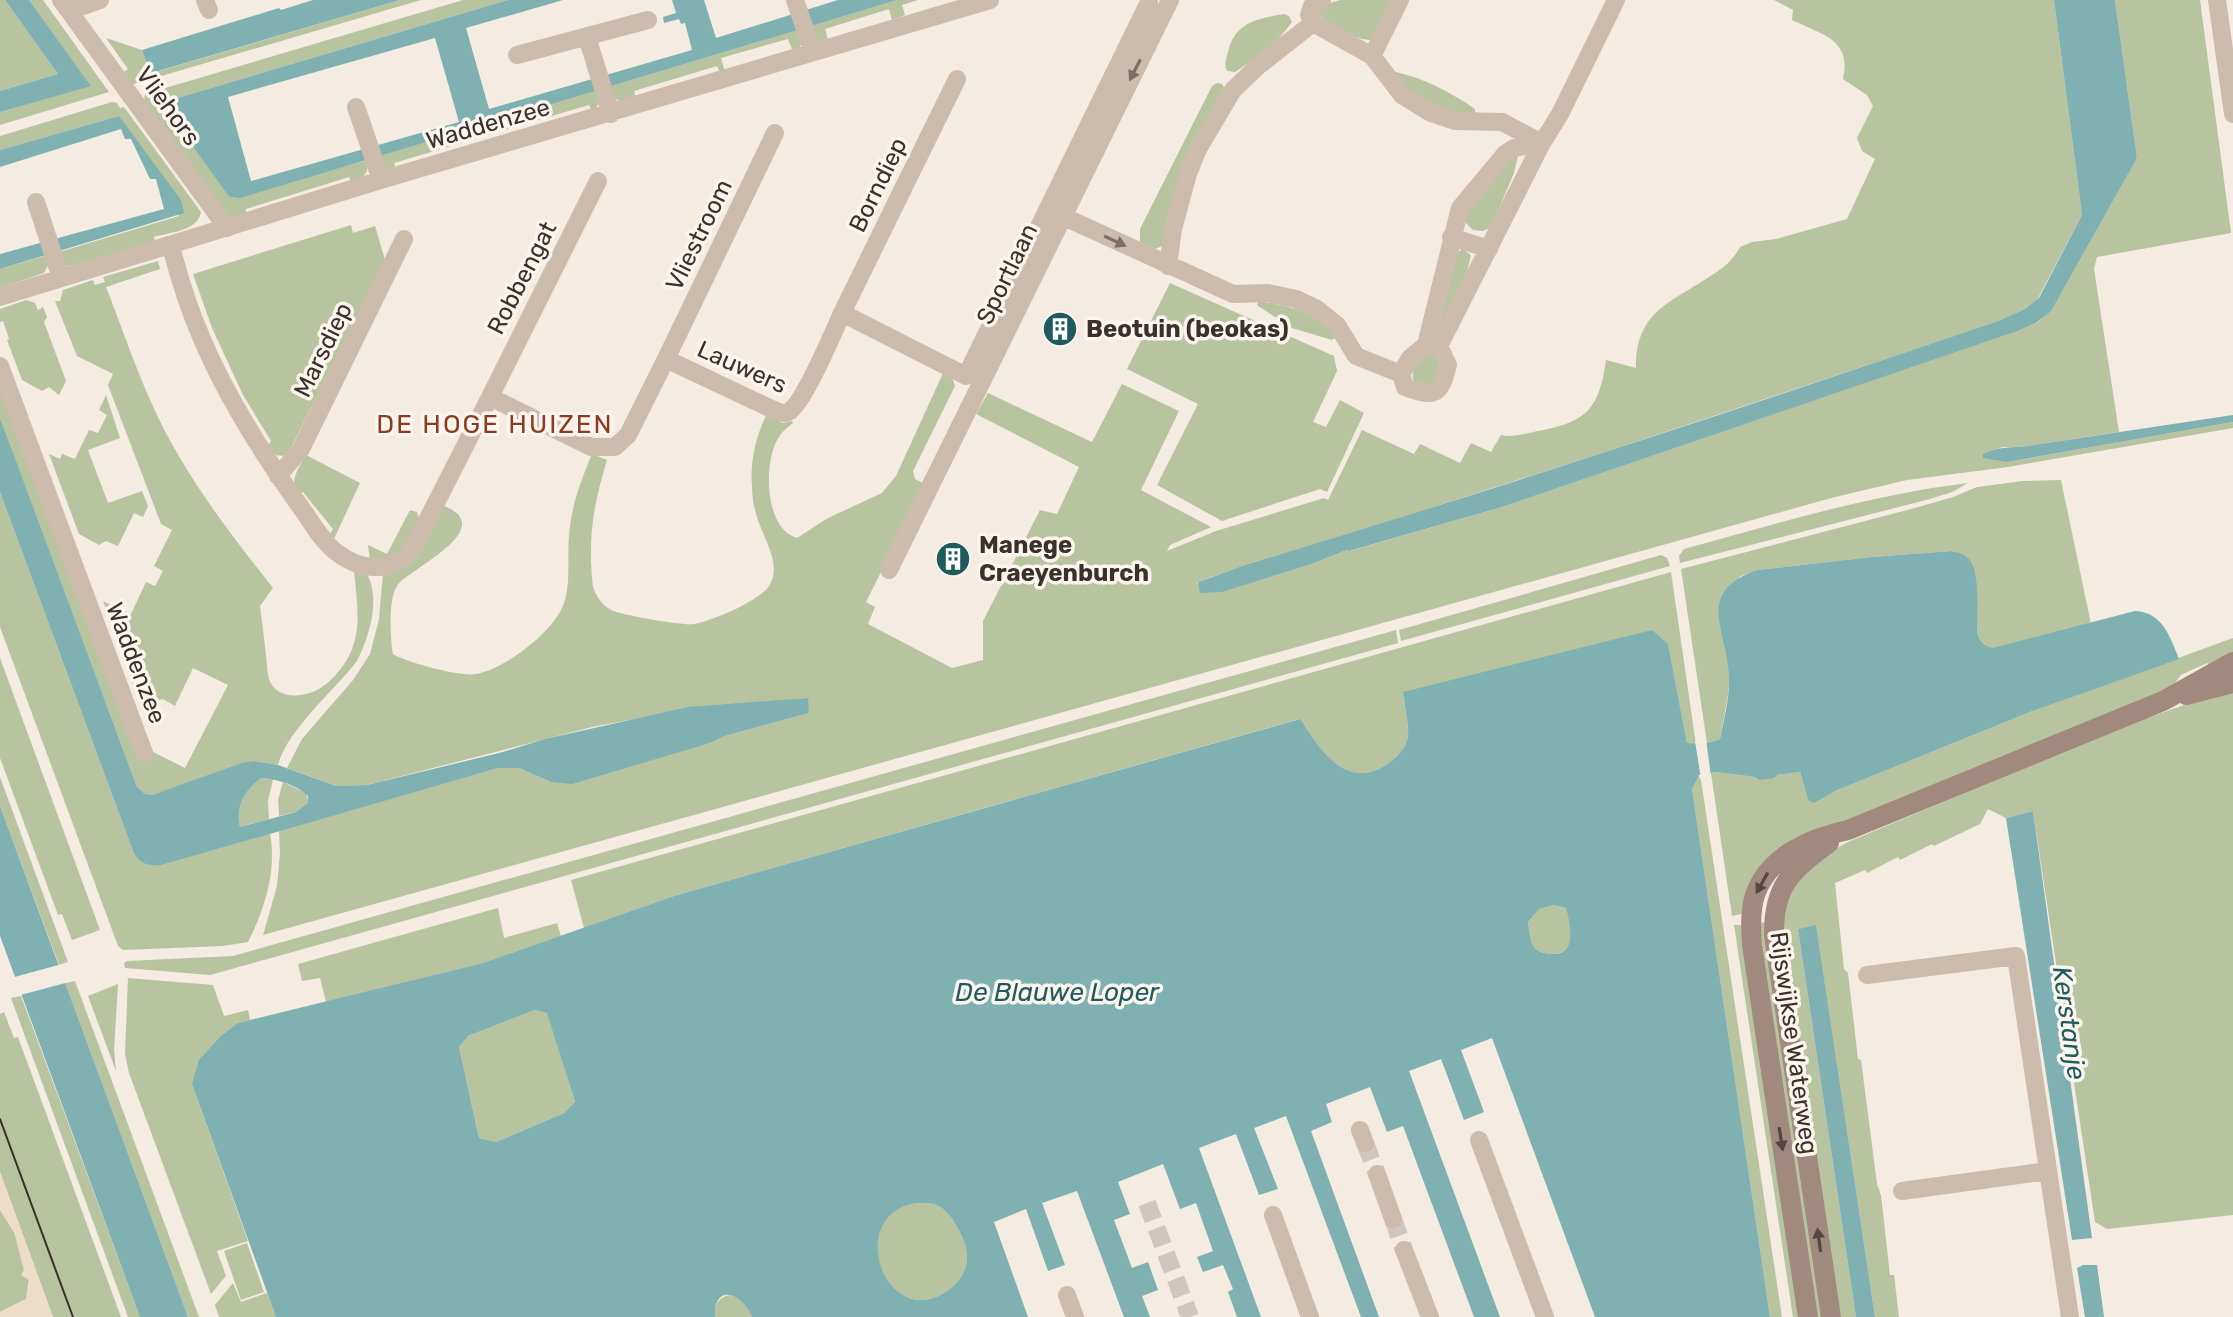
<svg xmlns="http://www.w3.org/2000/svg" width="2233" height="1317" font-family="Rubik,sans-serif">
<rect width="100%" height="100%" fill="#f4ebe1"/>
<!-- green -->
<path fill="#b8c4a0" d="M0,0H5L58,74L0,91Z
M29,0H43L109,92L0,125V112L90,85Z
M400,0H421L134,84H130L123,73L128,69L106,38L142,50L152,73Z
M463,0H508L174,99L168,103L234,198L367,160C369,175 364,176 352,183L349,177L246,209V216L229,217L144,101L145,94Z
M897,0H918L902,5L905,15L892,20L889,9L825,29L828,40L822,42L817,40L810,26Z
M1340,0H1394L1371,40C1353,40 1334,25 1319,16L1318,12L1327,4Z
M1774,0H2054L2082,215L2036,302L2025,309L1998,321L1889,358L1608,451L1340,537L1251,563L1198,582L1197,584L1314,563L1347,550L1350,551L1502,507L2037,323L2051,310L2137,158L2115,0H2200L2231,233L2097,257L2094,269L2119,432L2021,447H2003L1983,454L2007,462L2233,422V428L2008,467L1907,480L1835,497L263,935L277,886L280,854L279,830L498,768H519L551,782L710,743L725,736L809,713L807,698L656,715L592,727L367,785L336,786L287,768L302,739L353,680L370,654L379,619L383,574L442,505C503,528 406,570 397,586C388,600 390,638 393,654C405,662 461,677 475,674C504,670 555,631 564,603C571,582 567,559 569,536C571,507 581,480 592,454L607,460C596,496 590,524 591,562C592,572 591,582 595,592C598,599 604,606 611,610C622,615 682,626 694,624C712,621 759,601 769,586C783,565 763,538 757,517C754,508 752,497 752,487C750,463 755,438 766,416L783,423L792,421L793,423C785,429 780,434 776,442C764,467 765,529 797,538L828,518L882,493L896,476L944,371L952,377L955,386L913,471L915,479L925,484L866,602L875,607L868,624L952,668L983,660V621L1040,510L1057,514L1079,467L976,414L988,393L1092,442L1122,384L1179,411L1141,490L1211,527L1170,545L1167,551L1216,531L1324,498L1328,500L1362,430L1414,454L1420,444L1460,463L1471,443L1491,452L1501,435C1513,438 1526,433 1538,431C1587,422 1599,409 1606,360L1636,368C1636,312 1668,304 1709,277C1723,268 1732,262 1740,247L1752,242L1776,239L1847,219L1875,159L1862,151L1857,138L1873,106L1867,95L1843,79C1852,39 1822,35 1792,20L1793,10Z
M1284,14L1289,16L1292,22L1273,46L1235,72L1227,71C1224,64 1226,59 1228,52C1235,22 1257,19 1284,14Z
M800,29L803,41L798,50L793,52L788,39L721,58L725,72L720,73L717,66L634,91L636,98L619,101L614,98L608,87Z
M1396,72C1426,79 1450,92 1475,109V113L1471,116L1439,108L1411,93L1395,74Z
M1217,83L1222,84L1225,89L1162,246L1155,249L1140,242V229L1212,86Z
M598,90L600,103L592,111L589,105L394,163L396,170L385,169L378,156Z
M112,102L117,103L120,108L124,107L201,212C198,231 170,232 154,237L155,242L66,267L59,252L179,216L119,116L0,150V136Z
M1518,156L1514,173L1491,227L1483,231L1473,230L1466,223V213L1511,157Z
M351,225L353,233L375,226L385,260L288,454C278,458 274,455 267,447L271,441L243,395L212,328L193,274Z
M1462,249L1471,255L1465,280L1440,325L1457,253Z
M48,255L49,263L44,273L0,288V269Z
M158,261L160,269L106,287C121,325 134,364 151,402C181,470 227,530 273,588L260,606C262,622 264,638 266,655C267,662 267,672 269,679C276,701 306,698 322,687C334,679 347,663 352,649C362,624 356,597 354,570L367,574C381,600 369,637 357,661C335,690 287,730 278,765L254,761L152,795L145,794L137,787L12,452L0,418V388L151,751L185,768L228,685L193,668L175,706L163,699L156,701L136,693L121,651L124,649L119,635L116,636L103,601L113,606L111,612L117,615L121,609L131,614L146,582L155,586L163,571L154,566L172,530L161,524L108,385L113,374L77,356L55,301H60L63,290L93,280L95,285L105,282L103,277Z
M1170,283L1334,356L1337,371L1313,422L1326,427L1340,400L1364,413L1327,492L1320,489L1222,521L1157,485L1198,404L1127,369Z
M26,300L35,303L38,310L43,307L47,317L44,322L66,381L59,395L49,387L42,391L22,380L7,340L9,339L3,321L0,322V309Z
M1259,301C1285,305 1322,313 1336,337L1332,340L1292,328L1258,306L1257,304Z
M1431,352L1440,357L1436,386L1414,382C1409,367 1420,361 1431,352Z
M106,395L120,438L88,450L108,503L142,491L148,506L143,517L134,513L118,546L106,541L99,545L79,534L49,454L60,459L62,454L75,459L89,430L98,433L107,415L99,410Z
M306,455L360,483L333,541L329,535L333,529L303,492L298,495C289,479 298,470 306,455Z
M2061,480L2091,624L1993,649C1985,646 1982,644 1978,636L1972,566L1968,558L1952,551L1872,557L1757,570L1739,577L1728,695L1720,739L1707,743L1681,569L1915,508L1953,497L1977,487L2023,481Z
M1968,483L1952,492L1930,499L1680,563L1679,556L1684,549C1778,523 1871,495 1968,483Z
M0,492L133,851L162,865L270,833C277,871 265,908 248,942L223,946L123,950L118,946L0,627Z
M410,510L417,512L419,519L406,545L392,557L370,560L368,545L387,554Z
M1661,555L1667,558L1670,566L1401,641L1399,630Z
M1671,572L1696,745L1687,743L1668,645L1403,693C1404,705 1409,725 1408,736C1406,750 1397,759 1386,765C1345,791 1319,748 1299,719L674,896L584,928L571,880Z
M1396,630L1398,643L210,975L125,968L124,963L127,961L233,956Z
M2233,638V656L2212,666L2207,663L2181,675L2171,689L1792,845L1742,914L1732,916L1711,773L1716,772L1755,777L1759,780L1776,775L1800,772L1808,800L1825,795L2030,712Z
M0,658L100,930L72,940L62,914L58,915L0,758Z
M2233,688V1215L2107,1229L2095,1222L2033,811L2006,818L1988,809L1980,824L1934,846L1932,844L1900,860L1898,857L1867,873L1865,870L1835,883L1844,969L1848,973L1858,1059L1861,1060L1877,1184L1881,1195L1890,1275H1894L1899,1317H1875L1816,926L1798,929L1856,1317H1835L1778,937L1786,892L1826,854L1848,842L2124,726Z
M1698,775L1701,780L1782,1317H1770L1692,789Z
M0,777L68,962L59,965L0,806Z
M262,778L273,779L268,801L269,819L240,827C235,808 245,788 262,778Z
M283,782L306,793L309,803L296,812L279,816L278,800Z
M1554,905L1566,908C1571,924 1578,955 1552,954C1545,954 1538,952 1534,947C1530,941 1529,930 1528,922L1539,909Z
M498,908L504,938L557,923L561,936L483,963L326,1002L320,978L302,981L298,964Z
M1768,922L1826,1317H1812L1757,923Z
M1734,925H1741L1803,1317H1793Z
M128,978L213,985L224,1016L248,1010L250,1020L238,1023L192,1084L248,1241L217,1251L226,1276L211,1294L129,1073L125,1054Z
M75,981L199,1317H188L65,983Z
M118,984L114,1050L116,1071L88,996Z
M21,996L140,1317H128L11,998Z
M535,1010L548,1013L575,1103L564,1113L496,1142L479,1138L459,1047L468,1036Z
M4,1012L14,1038L18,1037L121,1317H53L0,1172V1014Z
M917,1203C923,1203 930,1203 936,1205C946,1209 952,1218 957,1227C962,1235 967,1247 967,1256C968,1279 944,1299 922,1300C875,1301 853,1212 917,1203Z
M0,1210L15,1234L24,1270L22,1275L29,1280L26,1299L0,1312Z
M247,1243L264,1292L241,1300L224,1251Z
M233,1283L241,1302L267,1293L276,1317H219L215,1305Z
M730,1295C742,1297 748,1307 752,1317H715C714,1305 718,1297 730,1295Z"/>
<!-- plaza -->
<path fill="#ecdcc8" d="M0,1172L26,1244L53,1317H0V1312L26,1299L30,1283L29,1280L21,1275L24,1270L15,1234L0,1210Z"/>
<!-- water -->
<path fill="#7fb0b2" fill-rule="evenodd" d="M5,0H29L91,86L0,112V91L58,74Z
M313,0H400L151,73L142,50L279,8L281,10Z
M508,0H563L466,28L489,109L692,50L685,23L681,24L679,19L664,23L663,17L676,13L672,0H704L716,38L838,0H897L240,198L230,197L228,195L166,109L168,103L174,99ZM435,38L459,122L251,181L228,97Z
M2054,0H2115L2137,158L2051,311L2036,323L2017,331L1502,507L1349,551L1347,550L1314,563L1222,592L1200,593L1198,582C1218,576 1236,567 1255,562C1504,487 1752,405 1998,321L2025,309L2039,298L2082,215Z
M119,116L181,200L184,213L0,269V254L164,209L156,179H150L131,139H125L121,129L0,167V150Z
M2233,415V422L2007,462L1983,458V454C1995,448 2007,447 2021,447Z
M0,418L137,787L145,794L152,795L242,763L254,761L278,765L336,786L367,785L503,752L545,739L688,707L808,698L809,713L725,736L710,743L572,784L551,782L519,768H498L162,865C148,866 139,864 133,851L0,492ZM262,778C277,779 297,785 308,796V803L296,812L240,827C235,808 245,788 262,778Z
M1952,551C1958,553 1965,554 1969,559C1982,576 1975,614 1978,636C1982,644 1985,646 1993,648L2135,611C2162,612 2170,636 2179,659L2030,712L1835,791L1814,803L1808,800L1800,772L1777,775L1774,778L1759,780L1755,777L1716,772L1699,775L1692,789L1770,1317H1595L1492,1038L1461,1050L1484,1112L1464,1120L1441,1059L1409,1071L1500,1317H1474L1403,1126L1387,1132L1370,1087L1326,1104L1332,1122L1311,1131L1379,1317H1361L1286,1116L1254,1128L1278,1189L1259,1195L1236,1134L1199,1148L1261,1317H1237L1228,1292L1233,1289L1223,1265L1203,1272L1197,1257L1213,1251L1196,1203L1180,1209L1163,1164L1118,1182L1130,1214L1114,1220L1132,1268L1148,1262L1158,1290L1142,1296L1150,1317H1124L1077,1191L1042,1203L1065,1265L1048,1271L1026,1209L994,1222L1028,1317H752C742,1291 713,1284 715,1317H276L192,1084L199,1060L220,1037L238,1023L483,963L674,896L1300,719C1319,748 1345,791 1386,765C1397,758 1406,749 1408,736C1409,723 1404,705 1403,692L1652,630L1668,644L1687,743C1699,745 1709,743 1720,739C1724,719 1730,697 1729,676C1727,629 1694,593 1757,570L1872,557ZM1554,905L1566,908C1570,924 1578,955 1552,954C1545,954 1538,952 1534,947C1530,941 1529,930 1528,922L1539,909ZM535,1010L547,1013L575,1102L564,1113L496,1142L479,1138L459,1047L468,1036ZM917,1203C923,1203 930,1203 936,1205C946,1209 952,1218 957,1227C962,1235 967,1247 967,1256C968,1279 944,1299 922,1300C875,1301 854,1212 917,1203Z
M0,806L188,1317H140L0,936Z
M2033,811L2092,1238L2072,1240L2006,818Z
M1816,925L1875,1317H1856L1798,929Z
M2083,1265H2097L2104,1317H2085L2077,1268Z"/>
<!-- pier -->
<path fill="#f4ebe1" d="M1706,739L1711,777L1701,779L1695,741Z
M62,964L69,982L17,996L11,978Z"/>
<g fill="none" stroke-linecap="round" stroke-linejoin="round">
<!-- street-tunnel -->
<path stroke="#cfc6bd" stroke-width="18" stroke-dasharray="18 9" stroke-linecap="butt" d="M1365,1143L1377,1174
M1147,1203L1190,1317
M1393,1219L1404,1250"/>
<!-- street -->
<path stroke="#cdbbac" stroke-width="18" d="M61,0L227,228
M205,0L209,10
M795,0L813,52
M1322,0L1312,6L1309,15L1313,23L1372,56L1402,95L1431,113L1455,121L1502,122L1542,143
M2217,0L2233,114
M69,11L100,0
M587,37L611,114
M517,55L648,20
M1372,56L1400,0
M356,107L381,180
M36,202L61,278
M1062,216L1233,294L1268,293L1296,299L1317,309L1337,325L1356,356L1401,374
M1451,237L1489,249
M171,246C179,278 189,309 202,339C228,400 263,455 302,509C312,523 322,541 336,552C361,571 390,574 412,550L490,397L591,447H615L628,435L666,359L778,412C784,413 785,414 790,411C805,400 833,333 842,313L966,376L1149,2
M1168,266L1173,229L1188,174L1198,149L1217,117L1233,90L1257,67L1313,23
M0,297L381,180L990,0
M842,313L957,79
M1426,345L1439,346L1448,365C1440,396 1435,398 1405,387L1401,374L1410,358L1426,345L1460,208L1505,154L1514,148L1542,143
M1439,346L1542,143L1560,114L1616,0
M666,359L775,133
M0,366L144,753
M490,397L598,181
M278,476L301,449L404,239
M889,570L1170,0
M1867,975L2016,956L2070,1317
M1360,1130L1365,1143
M1479,1140L1545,1317
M1377,1174L1393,1219
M1902,1191L2048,1171
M1273,1215L1310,1317
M1404,1250L1430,1317
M1067,1295L1075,1317"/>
<!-- secondary -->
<path stroke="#a18a7d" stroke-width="20" d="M2186,695L2233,683
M1829,843C1790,870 1773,888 1774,936L1831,1317
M1808,1317L1752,945C1751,929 1750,911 1755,895C1768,856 1811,838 1848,830L2163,701L2233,662"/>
<!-- tram -->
<path stroke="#3b302b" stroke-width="2" d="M0,1119L73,1317"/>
</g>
<!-- one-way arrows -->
<defs><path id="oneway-solid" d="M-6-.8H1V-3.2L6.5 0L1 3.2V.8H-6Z" transform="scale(2)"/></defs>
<g fill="#7d6f65">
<use href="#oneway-solid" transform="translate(1135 70) rotate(117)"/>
<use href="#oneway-solid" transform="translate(1115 241) rotate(25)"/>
</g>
<g fill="#544640">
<use href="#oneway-solid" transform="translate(1762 883) rotate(119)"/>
<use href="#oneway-solid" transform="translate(1781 1139) rotate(81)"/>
<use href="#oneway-solid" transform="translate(1819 1240) rotate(-98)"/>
</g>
<!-- icons -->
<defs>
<g id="building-disc" transform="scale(1.8)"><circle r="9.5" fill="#1f5a5e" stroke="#fbf5ee"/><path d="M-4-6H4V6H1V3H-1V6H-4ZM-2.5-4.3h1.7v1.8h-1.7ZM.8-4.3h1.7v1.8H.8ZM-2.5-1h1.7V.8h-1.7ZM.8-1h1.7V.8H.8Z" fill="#fff"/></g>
</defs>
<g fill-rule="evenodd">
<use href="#building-disc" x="1060" y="329"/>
<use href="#building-disc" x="953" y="559"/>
</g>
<g text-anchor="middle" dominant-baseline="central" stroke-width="7" stroke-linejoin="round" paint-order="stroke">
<!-- street labels -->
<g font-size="24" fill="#3b302b" stroke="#fbf5ee">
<text transform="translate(168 106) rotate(54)">Vliehors</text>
<text transform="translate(488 124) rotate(-16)">Waddenzee</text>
<text transform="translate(878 185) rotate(-64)">Borndiep</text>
<text transform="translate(699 235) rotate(-64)">Vliestroom</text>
<text transform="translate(1007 274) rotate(-64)">Sportlaan</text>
<text transform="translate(522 278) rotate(-63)">Robbengat</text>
<text transform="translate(323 350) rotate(-64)">Marsdiep</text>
<text transform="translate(742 367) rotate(24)">Lauwers</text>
<text transform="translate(136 663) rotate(69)">Waddenzee</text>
<text transform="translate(1794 1043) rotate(82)">Rijswijkse Waterweg</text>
</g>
<!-- poi labels -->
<g font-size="24" font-weight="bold" fill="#3b302b" stroke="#fbf5ee" text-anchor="start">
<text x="1086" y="329">Beotuin (beokas)</text>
<text x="979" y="545">Manege<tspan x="979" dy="28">Craeyenburch</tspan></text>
</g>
<!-- neighbourhood labels -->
<g font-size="26" letter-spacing="2" fill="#8c3b22" stroke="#fbf5ee">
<text x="495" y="424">DE HOGE HUIZEN</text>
</g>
<!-- water labels -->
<g font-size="26" font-style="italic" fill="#1f5a5e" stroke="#fbf5ee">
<text x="1057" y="992">De Blauwe Loper</text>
<text transform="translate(2069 1023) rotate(82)">Kerstanje</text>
</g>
</g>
</svg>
